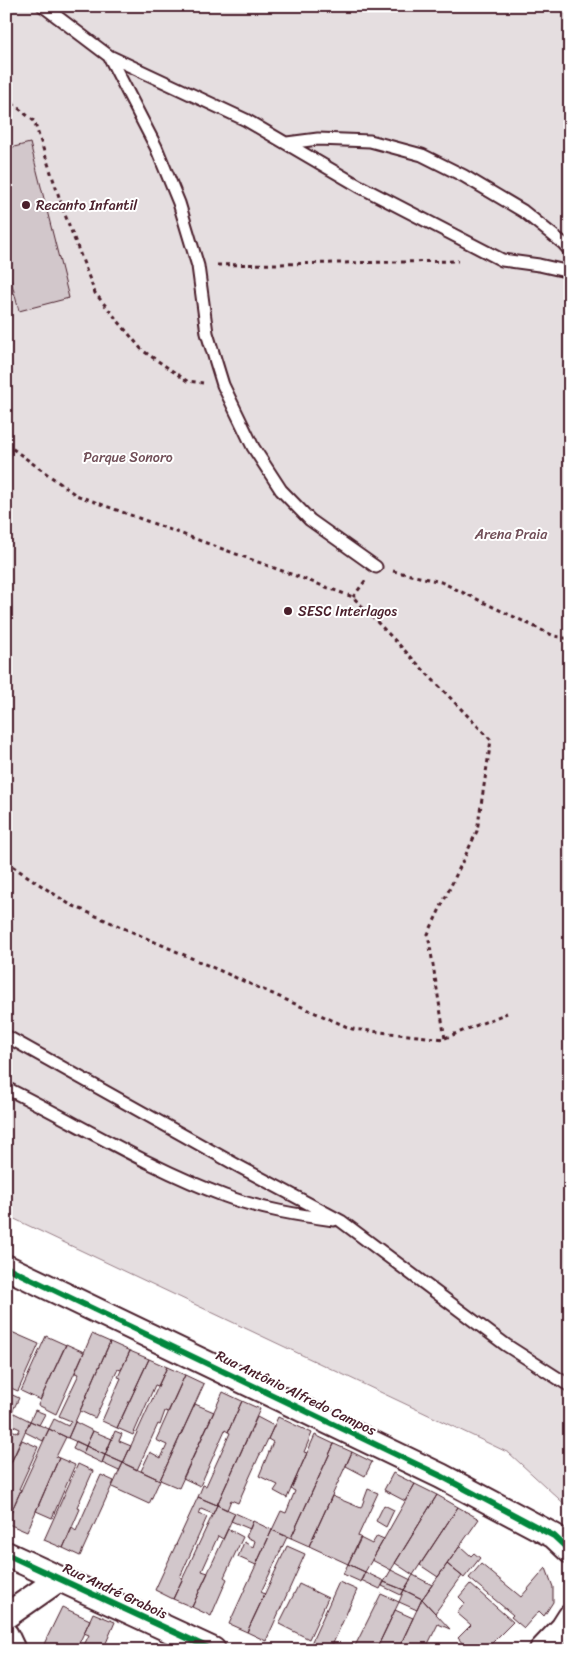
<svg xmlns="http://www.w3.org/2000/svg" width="576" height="1656" font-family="Sriracha,sans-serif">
<rect width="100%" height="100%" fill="#fff"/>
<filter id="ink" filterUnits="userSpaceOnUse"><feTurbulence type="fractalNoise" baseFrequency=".02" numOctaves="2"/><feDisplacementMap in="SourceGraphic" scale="10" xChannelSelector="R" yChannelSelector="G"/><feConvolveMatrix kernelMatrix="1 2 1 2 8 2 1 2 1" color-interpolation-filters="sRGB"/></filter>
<g filter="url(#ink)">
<!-- green -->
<path fill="#e5dee0" stroke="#987e86" d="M6,6H570V1509L509,1453L6,1215Z"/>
<!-- building -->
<path fill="#d2c7cb" stroke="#4a1f2b" d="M30,143L69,298L19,311L6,261V149Z
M7,1330L39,1344L18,1391L6,1386Z
M92,1334L110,1342L68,1438L49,1429L54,1419L68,1426L71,1421L59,1416L79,1374L75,1373Z
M46,1336L66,1345L40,1400L21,1391Z
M110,1342L130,1351L121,1370L118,1369L95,1418L80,1411Z
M66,1344L84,1352L56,1414L38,1405Z
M130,1351L149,1359L117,1428L102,1421L121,1378L118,1377Z
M149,1359L167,1367L158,1386L155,1385L133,1435L117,1428Z
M167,1367L185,1375L168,1412L165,1411L160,1425L158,1424L137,1470L123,1463Z
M185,1375L204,1384L160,1480L141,1471L150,1452L161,1458L167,1445L156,1440Z
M6,1392L19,1398L12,1412L6,1409Z
M223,1392L242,1401L228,1432L225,1430L200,1486L183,1478Z
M242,1401L260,1409L217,1505L198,1497L203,1485L206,1486L230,1433L228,1432Z
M195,1404L214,1412L179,1488L160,1480Z
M35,1410L45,1414L39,1425L30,1421Z
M12,1412L30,1421L6,1473V1427L18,1433L20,1429L7,1423Z
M257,1417L274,1426L261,1454H260L238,1503L231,1500L227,1510L217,1505Z
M278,1417L312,1433L304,1452L307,1453L287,1498L274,1491L278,1485L259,1476L273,1442L268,1439Z
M30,1421L49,1429L43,1441L25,1432Z
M75,1422L93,1431L86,1446L68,1438Z
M49,1429L66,1437L56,1457L59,1458L27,1532L6,1523Z
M93,1431L112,1439L105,1455L86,1446Z
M115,1431L122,1434L119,1441L131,1446L123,1463L105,1455Z
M315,1435L334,1444L291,1538L272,1530L281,1511L286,1513L295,1491L291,1489Z
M22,1440L38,1447L19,1489L21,1490L6,1523V1473Z
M76,1441L86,1446L83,1454L73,1449Z
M334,1444L352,1452L309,1546L291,1538Z
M86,1446L105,1455L102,1463L83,1454Z
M352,1452L372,1462L365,1476L346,1466Z
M105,1455L123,1463L119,1471L102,1463Z
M59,1458L75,1465L52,1518L36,1511Z
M123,1463L160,1480L149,1504L112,1487Z
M78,1464L93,1471L77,1507L80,1509L63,1548L44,1540Z
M393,1473L415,1484L405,1501L384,1490Z
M101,1475L114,1481L80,1556L63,1548L72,1528L76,1531Z
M415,1484L437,1495L391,1570L372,1560Z
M368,1489L378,1493L358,1536L361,1538L348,1564L309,1546L332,1496L361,1508Z
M437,1495L458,1507L413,1575L395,1563Z
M198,1497L217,1505L213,1514L201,1509L199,1514L207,1517L180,1577L183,1578L173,1599L155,1590Z
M217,1505L235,1513L223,1539L218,1536L202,1571L208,1573L192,1607L173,1599Z
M384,1505L394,1510L386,1527L376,1521Z
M458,1507L479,1519L438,1577L420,1565Z
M235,1513L253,1521L250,1529L231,1521Z
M253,1521L272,1530L256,1565L238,1557L244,1542L253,1547L255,1541L246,1537Z
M228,1529L243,1537L224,1577L227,1579L211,1616L192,1607Z
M272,1530L287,1537L261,1592L265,1594L247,1632L229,1624Z
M377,1536L384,1539L365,1572L348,1564L360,1538L372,1544Z
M287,1546L305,1554L266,1641L247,1632Z
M460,1546L471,1556L474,1553L480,1558L464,1578L447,1564Z
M348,1564L365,1572L361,1582L343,1574Z
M447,1564L462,1576L435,1613L422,1599Z
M481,1564L521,1597L546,1568L553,1587V1602L544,1616L539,1611L524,1628L511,1617L513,1615L469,1578Z
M391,1570L411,1580L404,1590L384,1582Z
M365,1572L384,1581L380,1589L361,1580Z
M413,1575L432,1585L422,1599L404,1590Z
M339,1582L357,1590L330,1650H308Z
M384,1582L404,1590L401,1595L382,1586Z
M299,1584L328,1598L309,1639L279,1624Z
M470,1584L513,1622L485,1650H468L458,1638L471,1625L457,1613L465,1603L459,1597Z
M404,1590L422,1599L417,1610L399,1602Z
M381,1594L399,1602L376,1650H353Z
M422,1599L450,1629L438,1624L425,1650H398Z
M62,1607L90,1620L76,1650H56L44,1644Z
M395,1610L413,1618L398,1650H376Z
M93,1613L115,1622L103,1650H76L77,1647L82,1649L89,1635L84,1633Z"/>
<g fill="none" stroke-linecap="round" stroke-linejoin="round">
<!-- lane casing -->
<g stroke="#4a1f2b" stroke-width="15">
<path id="lane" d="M43,6L109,56L246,120L359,186L502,260L539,265L570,272
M109,56L156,147L179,203L198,266L207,333L223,385L253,447L281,490L310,520L376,567
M287,143L318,139L370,141L422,155L464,176L523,211L564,244L570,251
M6,1036L240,1167L341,1221L506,1345L570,1386
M6,1088C79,1124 149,1168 225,1196C260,1209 297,1215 334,1220"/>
</g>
<!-- street casing -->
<g stroke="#4a1f2b" stroke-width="28">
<path id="street" d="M6,1267L441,1476L554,1536L570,1551
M6,1554L213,1650
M6,1616L59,1579
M6,1635L13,1650
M542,1650L563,1628L570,1617"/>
</g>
<!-- path -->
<path stroke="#4a1f2b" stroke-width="3" stroke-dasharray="4 4" stroke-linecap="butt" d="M6,98L34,121L64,212L95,293L142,350L187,381L203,383
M217,265L458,261
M6,444L76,495L353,597L491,740L477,831L428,934L445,1039L352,1029L69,904L6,862
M393,571L441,582L554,636L570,639
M353,597L365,581
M445,1038L507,1013"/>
<!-- lane -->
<use href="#lane" stroke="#fff" stroke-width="11"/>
<!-- street -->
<use href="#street" stroke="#fff" stroke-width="24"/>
<!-- cycleway casing -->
<g stroke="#fff" stroke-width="9">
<path id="cycleway" d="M6,1267L441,1476L554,1536L570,1551
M6,1554L213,1650"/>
</g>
<!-- cycleway -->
<use href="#cycleway" stroke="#00873e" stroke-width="6"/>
</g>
</g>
<!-- markers -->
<g fill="#4a1f2b" stroke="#fff" stroke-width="2">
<circle cx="26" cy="205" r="5"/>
<circle cx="288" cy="611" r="5"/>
</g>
<g text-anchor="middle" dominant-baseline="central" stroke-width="4" stroke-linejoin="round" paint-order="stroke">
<!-- poi labels -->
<g font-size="14" fill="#4a1f2b" stroke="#fff" text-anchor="start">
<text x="36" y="205">Recanto Infantil</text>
<text x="298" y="611">SESC Interlagos</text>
</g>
<!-- park labels -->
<g font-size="14" fill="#714f58" stroke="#fff">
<text x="128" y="457">Parque Sonoro</text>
<text x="511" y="534">Arena Praia</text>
</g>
<!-- street labels -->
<g font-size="14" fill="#4a1f2b" stroke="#fff">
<text transform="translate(296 1393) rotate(26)">Rua Antônio Alfredo Campos</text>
<text transform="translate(115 1591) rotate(25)">Rua André Grabois</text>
</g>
</g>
<!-- margin -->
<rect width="576" height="1656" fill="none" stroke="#fff" stroke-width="25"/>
<rect x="12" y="12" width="551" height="1631" fill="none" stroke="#4a1f2b" stroke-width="2" filter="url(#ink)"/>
</svg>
